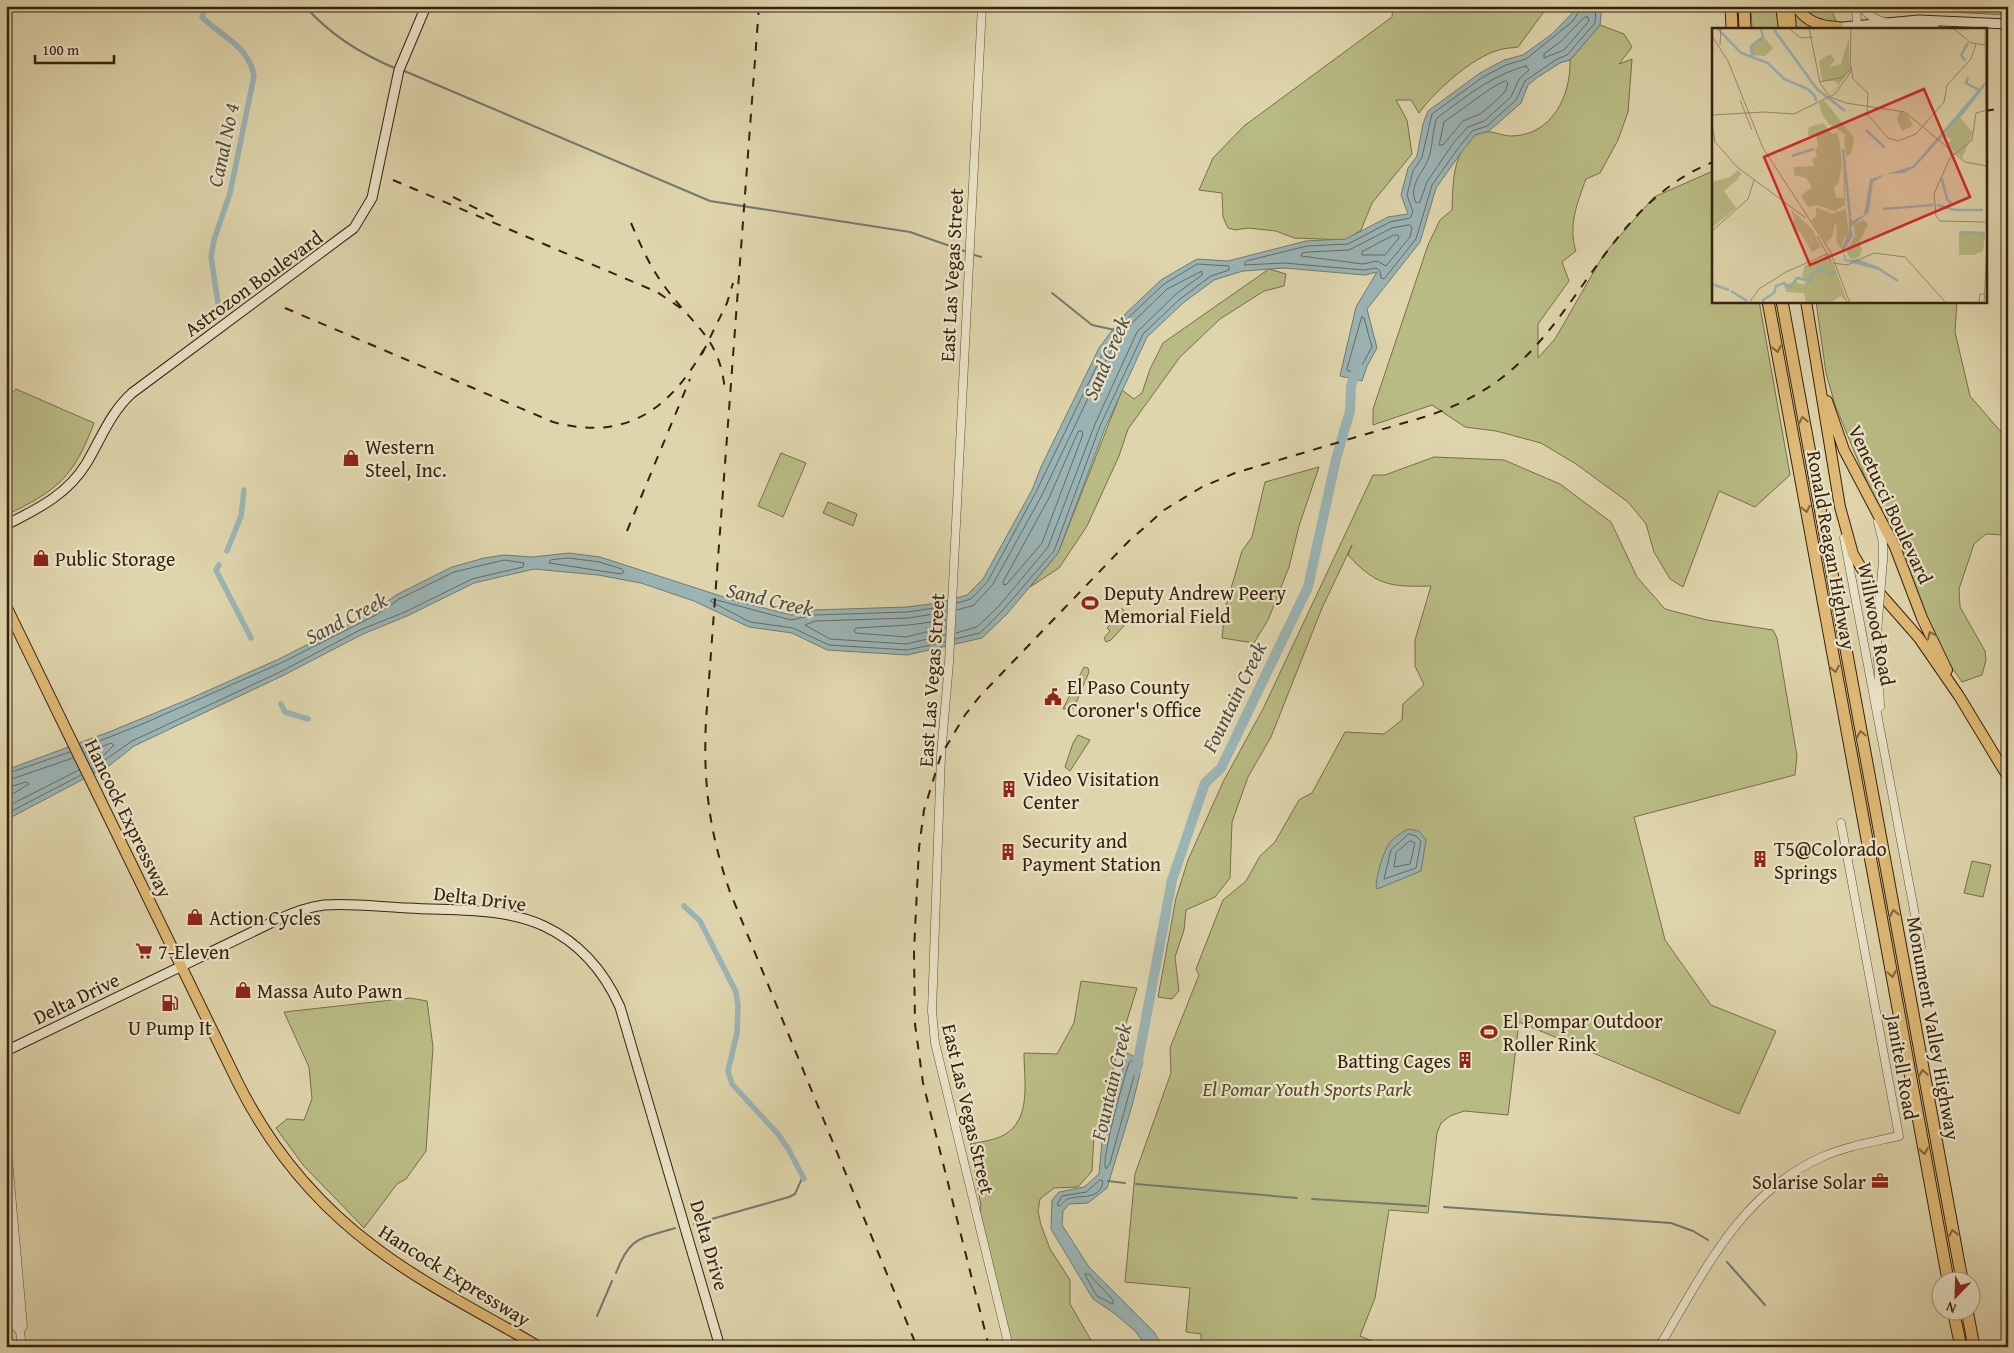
<svg xmlns="http://www.w3.org/2000/svg" width="2014" height="1353" font-family="'Gentium Book Plus',serif">
<rect width="100%" height="100%" fill="#dfd5ac"/>
<filter id="stains"><feTurbulence type="fractalNoise" baseFrequency=".004" numOctaves="4"/><feColorMatrix values="0 0 0 0 .2 0 0 0 0 .09 0 0 0 0 .02 0 0 0 .5 -.17"/></filter>
<radialGradient id="worn" r=".72"><stop offset=".6" stop-color="#630" stop-opacity="0"/><stop offset="1" stop-color="#630" stop-opacity=".3"/></radialGradient>
<!-- green -->
<path fill="#b9bb84" stroke="#786e48" d="M1393,6H1548L1518,47C1512,48 1505,48 1499,50C1472,57 1434,92 1419,113L1411,100H1396L1407,120L1412,154L1372,203L1361,230L1346,240L1294,238L1276,231L1248,228L1235,230L1228,228L1223,217L1222,193L1199,190L1213,158L1244,126L1392,17Z
M1751,6H1838L1832,11L1837,24L1790,29H1752Z
M1927,6H2008V15L1929,11Z
M1600,25L1624,34L1632,47L1619,64L1632,59L1628,112L1618,140L1600,173L1586,179C1577,203 1568,226 1576,251L1562,262L1569,281L1538,324V358L1555,339L1604,254L1654,197L1713,171V301H1759L1790,475L1755,507L1719,491L1683,587L1670,579L1654,552L1646,524L1628,502L1576,464L1541,443L1496,431L1465,427L1432,405L1373,425V409L1428,245L1440,220L1452,210C1453,185 1452,152 1475,135C1487,127 1499,136 1512,136C1552,135 1571,96 1570,60Z
M1269,269L1286,274L1284,286L1264,291L1220,319L1180,357L1128,429L1119,456L1087,526L1059,568L1030,587L1058,553L1122,390L1134,399L1142,393L1150,369L1163,343Z
M1816,301H1957L1955,332L1970,396L2008,440V527L2004,535L1986,534L1974,544L1959,589L1960,607L1985,651L1986,660L1982,675L1962,682L1933,641L1835,405L1826,373Z
M16,389L94,423C74,477 57,491 6,515V404L9,396Z
M781,453L806,463L783,517L758,506Z
M1434,457L1504,460L1560,484L1611,522L1637,577L1665,609L1707,620L1773,630L1777,638L1797,756L1795,775L1634,817L1665,940L1711,1005L1776,1031L1739,1114L1519,1022L1508,1115L1464,1111L1450,1116L1441,1123L1437,1133L1428,1213L1389,1210L1375,1298L1360,1336L1387,1347H1201V1334L1186,1332L1190,1288L1125,1282L1135,1174L1171,1073L1170,1048L1199,975L1196,969L1223,900L1246,881L1260,856L1275,842L1299,800L1312,793L1345,732L1384,734L1402,720L1403,704L1424,685L1415,666V640L1431,586C1391,587 1376,586 1348,555L1352,545L1322,608L1271,737L1248,777L1232,822L1230,878L1215,897L1186,910L1184,930L1175,957L1179,991L1172,999L1158,997L1176,898L1188,860L1224,780L1263,709L1373,475H1385Z
M1319,467L1299,526L1289,567L1268,620L1254,643L1222,638L1225,609L1242,551L1252,537L1265,482Z
M828,502L857,514L853,526L823,513Z
M1121,608L1132,617L1111,640L1106,642L1104,638L1110,631L1107,628L1117,617L1115,614Z
M1084,667L1088,668L1089,672L1074,708L1063,709Z
M1078,735L1090,740L1070,771L1065,767L1073,743Z
M1972,861L1991,865L1983,897L1964,893Z
M1081,981L1137,988L1116,1056L1113,1070L1119,1080L1110,1116L1094,1135L1092,1171L1078,1187L1054,1188L1040,1199L1038,1211L1041,1225L1050,1249L1070,1280V1304L1095,1347H1011L979,1228L981,1206L970,1144C981,1142 995,1140 1004,1135C1032,1119 1024,1081 1024,1053L1057,1054L1074,1023Z
M410,998L427,1001L433,1047L426,1151L406,1179L397,1184L364,1228L303,1165L276,1128L287,1119L304,1120L312,1099L309,1067L284,1012Z"/>
<!-- water -->
<path fill="#9ab5b6" stroke="#727a72" d="M1579,6H1602L1600,25L1570,60L1560,63L1538,77L1528,85L1521,103L1489,131L1475,135L1463,150L1436,188L1420,242L1367,309L1377,348L1367,366L1362,381L1340,376L1356,307L1377,272L1365,275L1284,268L1243,271L1214,280L1183,303L1147,337L1105,428L1058,553L1007,614L982,638L907,655L827,650L792,633L749,627L694,601L641,583L598,575L534,569L474,583L407,616L363,634L282,676L134,746L110,765L6,820V770L109,732L189,699L279,659L376,610L396,595L452,567L484,558L504,555L533,557L569,553L600,557L733,600L791,615L813,610L907,607L938,603L967,595L983,579L1032,490L1041,467L1099,348L1123,316L1161,280L1197,259L1228,261L1306,241L1346,239L1388,217L1408,214L1401,195L1408,168L1417,156L1423,124L1428,111L1480,73L1504,60L1523,55L1552,34Z
M1408,829L1419,831L1426,840L1421,871L1377,889C1373,884 1384,850 1389,844C1394,837 1401,833 1408,829Z
M1127,1053L1143,1061L1132,1106L1107,1188L1088,1203L1069,1204L1063,1211L1062,1225L1089,1267L1154,1332L1163,1347H1147L1135,1331L1114,1313L1093,1299L1051,1229L1052,1200L1059,1192L1084,1187L1099,1174L1102,1142Z"/>
<g fill="none" stroke-linecap="round" stroke-linejoin="round">
<!-- shore -->
<path stroke="#686b62" stroke-width="1" d="M1582,6L1573,21L1526,59L1506,65L1483,77L1432,114L1422,157L1413,171L1407,195L1413,212L1410,218L1390,222L1348,244L1307,246L1246,261L1244,265L1284,263L1364,270L1376,268L1380,271L1381,278L1384,279L1416,239L1432,185L1459,147L1472,131L1487,126L1516,100L1525,81L1557,59L1567,55L1595,23L1596,6
M1585,17H1588L1589,21L1564,50L1544,58V54L1560,42Z
M1526,66L1529,70L1519,79L1511,97L1484,121L1468,127L1454,142L1427,182L1420,202L1416,203C1408,186 1422,174 1428,160C1433,147 1432,131 1437,118C1465,97 1492,75 1526,66Z
M1505,81L1508,83L1505,92L1490,106L1480,114L1463,121L1443,145H1439L1444,122L1490,89Z
M1410,225L1412,228L1410,237L1386,266L1377,261L1363,264L1301,256L1302,253L1308,252L1349,250L1392,228Z
M1394,235H1398L1399,238L1385,255H1362V252Z
M1362,317L1364,318L1372,347L1357,374L1347,370Z
M1082,431L1083,434L1042,543L1007,584L1004,585L1003,582L1049,498L1078,432Z
M569,558L599,562L622,569L624,572L621,574L549,563L551,560Z
M946,627L906,637L856,633L854,631L856,628L909,625L946,620
M956,633L977,627L999,606L1048,547L1095,424L1137,332L1176,294L1202,275V271L1167,289L1132,323L1109,354L1042,495L993,584L974,605L957,610
M945,635L906,644L830,639L805,625L815,621L908,618L947,612
M955,639L980,633L1003,610L1054,551L1100,426L1143,334L1180,299L1211,276L1229,270V266L1197,264L1164,284L1127,319L1104,351L1036,492L988,581L971,599L957,603
M945,642L907,650L829,645L793,628L750,622L710,601L713,599L791,620L814,615L908,612L947,606
M82,748L140,725L281,663L378,614L399,599L454,572L504,560L524,563L523,567L472,579L405,612L360,630L280,672L132,741L92,769
M85,753L111,743L114,745L104,755L90,763
M6,774L70,752
M6,781L73,758
M6,788L26,782L29,784L6,798
M6,807L79,770
M6,814L81,775
M1409,834L1416,836L1421,841L1416,868L1384,879L1391,850Z
M1410,841L1415,843L1410,864L1394,867L1396,853Z
M1132,1061L1137,1065L1110,1163L1106,1169C1100,1161 1124,1078 1129,1063Z
M1100,1180L1103,1181C1100,1203 1077,1193 1066,1200C1066,1200 1061,1205 1060,1206L1057,1205L1062,1196L1086,1192Z
M1085,1274H1089L1113,1300V1304L1097,1296Z"/>
<!-- stream -->
<path stroke="#727a72" stroke-width="2" d="M305,6C329,34 363,55 397,69
M402,70L710,201L910,232L967,252
M971,254L981,257
M1052,293L1092,325L1115,330
M1108,1181L1125,1183
M1136,1184L1297,1198
M1312,1199L1426,1206
M1444,1207L1671,1223L1693,1231L1708,1240
M694,1224L789,1197L795,1194L803,1176
M1727,1262L1765,1305
M616,1273C630,1236 640,1239 675,1228
M597,1316L612,1281"/>
<!-- canal -->
<path stroke="#9ab5b6" stroke-width="5.5" d="M206,6L202,17C223,38 248,45 254,76L230,193L214,240L211,257L219,310
M227,551L241,516L244,490
M219,565L216,570L251,638
M281,704L285,712L308,719
M684,906L700,921L736,992L738,1006L737,1033L728,1071L732,1084L778,1134L789,1150L804,1179"/>
<!-- river -->
<path stroke="#9ab5b6" stroke-width="10" d="M1136,1071L1172,880L1205,783L1221,768L1308,587L1336,459L1350,411L1351,386L1358,367"/>
<!-- tertiary casing -->
<g stroke="#604e35" stroke-width="9">
<path id="tertiary" d="M982,6L949,663L941,755L932,1011L935,1043L1009,1347
M1856,6L1857,25
M1862,6C1868,16 1874,19 1885,22
M1878,522L1883,543V560
M1844,538L1921,947
M1877,632L1880,707
M6,1137L23,1326L20,1331L22,1347
M6,1218L15,1315L16,1327L20,1331
M1659,1347C1703,1274 1740,1193 1822,1157C1847,1146 1873,1142 1899,1136L1841,823"/>
</g>
<!-- secondary casing -->
<g stroke="#36210d" stroke-width="11">
<path id="secondary" d="M1832,28L1919,20L2008,24
M1897,29L1934,26
M6,525C37,509 67,495 86,464C101,439 110,413 132,393L354,228L372,198L399,70L426,6
M6,1051L277,920C292,913 308,907 324,905C352,903 381,907 408,908C452,911 503,907 544,926C580,943 604,971 620,1007L720,1347"/>
</g>
<!-- primary casing -->
<g stroke="#36210d" stroke-width="12">
<path id="primary" d="M1781,6L1784,29
M1789,6L1791,29
M1796,6C1806,22 1820,26 1838,27
M1806,301L1840,507L1853,554L1869,581L1919,638L1959,696L2008,777
M1827,401L1844,450L1895,547L1922,618L1947,670
M6,606L238,1083C270,1147 316,1203 373,1246C424,1285 484,1314 539,1347"/>
</g>
<!-- motorway casing -->
<g stroke="#36210d" stroke-width="13">
<path id="motorway" d="M1731,6L1732,29
M1744,6L1745,29
M1768,301L1948,1280
M1782,301L1962,1280
M1953,1310L1961,1347
M1967,1310L1974,1347"/>
</g>
<!-- tertiary -->
<use href="#tertiary" stroke="#eae4c9" stroke-width="8"/>
<!-- secondary -->
<use href="#secondary" stroke="#eae4c9" stroke-width="9"/>
<!-- primary -->
<use href="#primary" stroke="#e0ba76" stroke-width="10"/>
<!-- motorway -->
<use href="#motorway" stroke="#e0ba76" stroke-width="11"/>
<!-- rail -->
<path stroke="#36210d" stroke-width="2" stroke-dasharray="9 9" stroke-linecap="butt" d="M759,6L706,720C703,782 709,832 730,892L917,1347
M1985,111L2008,107
M393,180L657,292L688,313
M453,197L498,219
M631,223C641,246 650,267 665,287C694,327 720,337 725,391
M285,308L553,422C626,442 670,409 704,349
M702,354L727,303L733,283
M627,531L690,379
M989,1347L923,1083L915,1024L914,951L919,848L924,810L941,755L965,715L980,696L1128,542L1164,510L1202,487L1235,473L1424,417C1459,406 1490,390 1517,365C1587,300 1618,200 1713,162"/>
<!-- tertiary-bridge casing -->
<g stroke="#604e35" stroke-width="9" stroke-linecap="butt">
<path id="tertiary-bridge" d="M1877,632L1883,560"/>
</g>
<!-- tertiary-bridge -->
<use href="#tertiary-bridge" stroke="#eae4c9" stroke-width="8"/>
</g>
<!-- one-way arrows -->
<defs><path id="oneway-chevron" d="M-2-3.5L2.5 0L-2 3.5" fill="none" stroke-width="1.6" stroke-linecap="round" stroke-linejoin="round" transform="scale(1.25)"/></defs>
<g stroke="#82663c">
<use href="#oneway-chevron" transform="translate(1777 349) rotate(79)"/>
<use href="#oneway-chevron" transform="translate(1803 420) rotate(-101)"/>
<use href="#oneway-chevron" transform="translate(1806 509) rotate(79)"/>
<use href="#oneway-chevron" transform="translate(1931 635) rotate(-115)"/>
<use href="#oneway-chevron" transform="translate(1835 669) rotate(79)"/>
<use href="#oneway-chevron" transform="translate(1861 734) rotate(-101)"/>
<use href="#oneway-chevron" transform="translate(1894 913) rotate(-101)"/>
<use href="#oneway-chevron" transform="translate(1892 974) rotate(80)"/>
<use href="#oneway-chevron" transform="translate(1923 1073) rotate(-100)"/>
<use href="#oneway-chevron" transform="translate(1924 1151) rotate(80)"/>
<use href="#oneway-chevron" transform="translate(1953 1233) rotate(-101)"/>
</g>
<!-- icons -->
<defs>
<g id="shop-bare" transform="scale(1.35)"><path d="M-5-2.5h2.3a2.7 3.5 0 0 1 5.4 0H5L5.5 6h-11ZM-1.5-2.5h3a1.5 2.3 0 0 0-3 0Z" fill="#8f2418" stroke="#eae4c9" stroke-width="2.5" paint-order="stroke"/></g>
<g id="stadium-bare" transform="scale(1.35)"><path d="M0-5a6.5 5 0 1 0 0 10a6.5 5 0 1 0 0-10ZM-3.5-1.8h7v3.6h-7Z" fill="#8f2418" stroke="#eae4c9" stroke-width="2.5" paint-order="stroke"/></g>
<g id="civic-bare" transform="scale(1.35)"><path d="M-.6-6.5H3V-4.5H.6V-3L4-1V1h2V6H-6V1h2V-1L-.6-3ZM-1.2 2.5V6h2.4V2.5Z" fill="#8f2418" stroke="#eae4c9" stroke-width="2.5" paint-order="stroke"/></g>
<g id="building-bare" transform="scale(1.35)"><path d="M-4-6H4V6H1V3H-1V6H-4ZM-2.5-4.3h1.7v1.8h-1.7ZM.8-4.3h1.7v1.8H.8ZM-2.5-1h1.7V.8h-1.7ZM.8-1h1.7V.8H.8Z" fill="#8f2418" stroke="#eae4c9" stroke-width="2.5" paint-order="stroke"/></g>
<g id="supermarket-bare" transform="scale(1.35)"><path d="M-6-5.5h2.5l.6 2H6L4.5 2H-2.5L-4.4-4H-6ZM-1.5 3.2a1.3 1.3 0 1 0 .1 0ZM3 3.2a1.3 1.3 0 1 0 .1 0Z" fill="#8f2418" stroke="#eae4c9" stroke-width="2.5" paint-order="stroke"/></g>
<g id="fuel-bare" transform="scale(1.35)"><path d="M-5.5-6h7V0h2V4h1.3V-2.5L3-4.5l.8-.8L6-3V5H2.5V1h-1V6h-7ZM-4.2-4.7v3.2H.2V-4.7Z" fill="#8f2418" stroke="#eae4c9" stroke-width="2.5" paint-order="stroke"/></g>
<g id="office-bare" transform="scale(1.35)"><path d="M-6-3h4V-5.5h4V-3h4V5H-6ZM-1-4.5V-3h2v-1.5ZM-6 0V1H6V0Z" fill="#8f2418" stroke="#eae4c9" stroke-width="2.5" paint-order="stroke"/></g>
</defs>
<g fill-rule="evenodd">
<use href="#shop-bare" x="351" y="458"/>
<use href="#shop-bare" x="41" y="558"/>
<use href="#stadium-bare" x="1090" y="603"/>
<use href="#civic-bare" x="1053" y="697"/>
<use href="#building-bare" x="1009" y="789"/>
<use href="#building-bare" x="1008" y="852"/>
<use href="#building-bare" x="1760" y="859"/>
<use href="#shop-bare" x="195" y="917"/>
<use href="#supermarket-bare" x="144" y="951"/>
<use href="#shop-bare" x="243" y="990"/>
<use href="#fuel-bare" x="170" y="1003"/>
<use href="#stadium-bare" x="1489" y="1032"/>
<use href="#building-bare" x="1465" y="1060"/>
<use href="#office-bare" x="1880" y="1181"/>
</g>
<g text-anchor="middle" dominant-baseline="central" stroke-width="4.5" stroke-linejoin="round" paint-order="stroke">
<!-- street labels -->
<g font-size="20" fill="#36210d" stroke="#eae4c9">
<text transform="translate(951 275) rotate(-87)">East Las Vegas Street</text>
<text transform="translate(253 283) rotate(-36)">Astrozon Boulevard</text>
<text transform="translate(1891 504) rotate(65)">Venetucci Boulevard</text>
<text transform="translate(1832 550) rotate(80)">Ronald Reagan Highway</text>
<text transform="translate(1877 624) rotate(79)">Willwood Road</text>
<text transform="translate(931 680) rotate(-86)">East Las Vegas Street</text>
<text transform="translate(129 818) rotate(64)">Hancock Expressway</text>
<text transform="translate(480 898) rotate(7)">Delta Drive</text>
<text transform="translate(76 998) rotate(-26)">Delta Drive</text>
<text transform="translate(1934 1028) rotate(80)">Monument Valley Highway</text>
<text transform="translate(1903 1067) rotate(80)">Janitell Road</text>
<text transform="translate(969 1109) rotate(77)">East Las Vegas Street</text>
<text transform="translate(710 1245) rotate(74)">Delta Drive</text>
<text transform="translate(455 1275) rotate(32)">Hancock Expressway</text>
</g>
<!-- poi labels -->
<g font-size="20" fill="#36210d" stroke="#eae4c9" text-anchor="start">
<text x="365" y="446">Western<tspan x="365" dy="23">Steel, Inc.</tspan></text>
<text x="55" y="558">Public Storage</text>
<text x="1104" y="592">Deputy Andrew Peery<tspan x="1104" dy="23">Memorial Field</tspan></text>
<text x="1067" y="686">El Paso County<tspan x="1067" dy="23">Coroner's Office</tspan></text>
<text x="1023" y="778">Video Visitation<tspan x="1023" dy="23">Center</tspan></text>
<text x="1022" y="840">Security and<tspan x="1022" dy="23">Payment Station</tspan></text>
<text x="1774" y="848">T5@Colorado<tspan x="1774" dy="23">Springs</tspan></text>
<text x="209" y="917">Action Cycles</text>
<text x="158" y="951">7-Eleven</text>
<text x="257" y="990">Massa Auto Pawn</text>
<text x="1503" y="1020">El Pompar Outdoor<tspan x="1503" dy="23">Roller Rink</tspan></text>
<text x="170" y="1027" text-anchor="middle">U Pump It</text>
<text x="1451" y="1060" text-anchor="end">Batting Cages</text>
<text x="1866" y="1181" text-anchor="end">Solarise Solar</text>
</g>
<!-- park labels -->
<g font-size="20" font-style="italic" fill="#57482b" stroke="#eae4c9">
<text x="1307" y="1088">El Pomar Youth Sports Park</text>
</g>
<!-- water labels -->
<g font-size="21" font-style="italic" fill="#544d40" stroke="#eae4c9">
<text transform="translate(223 145) rotate(-78)">Canal No 4</text>
<text transform="translate(1106 358) rotate(-67)">Sand Creek</text>
<text transform="translate(770 599) rotate(13)">Sand Creek</text>
<text transform="translate(346 618) rotate(-27)">Sand Creek</text>
<text transform="translate(1234 697) rotate(-64)">Fountain Creek</text>
<text transform="translate(1111 1082) rotate(-77)">Fountain Creek</text>
</g>
</g>
<!-- overview -->
<g transform="translate(1712 28)">
<rect width="275" height="275" fill="#dfd5ac"/>
<path d="M52,9L61,20L53,28L39,27V19ZM137,10V43L125,60L117,66L127,57L122,53H110L107,33L118,26L123,32L117,39L129,36ZM112,72L142,110L139,127L134,128L132,112L134,107L116,95L110,86L107,75ZM188,83L195,86L201,98L190,103L185,91ZM248,89L261,105L250,130L235,117L239,112L233,107ZM111,95L120,106L125,105L128,114L130,138L126,156L122,159L124,170H132L131,129L134,137L133,177L123,183L105,177L96,179L89,168L100,159L94,150L82,147V139L102,138L100,131L105,129L103,120L106,119L104,108H96V104L97,99ZM26,142L29,145L26,151L12,163L24,180L0,200V154L18,149ZM104,179L120,186L134,181L137,206L131,212L130,221L125,215L124,193L120,209L114,215L99,192L104,188ZM79,181L100,201L109,219L100,224L88,204L80,200L82,192ZM152,192L156,197L147,214L150,222L147,229L139,231L134,223L143,208L142,196ZM247,204H273L271,223L262,227H247ZM117,225L136,275L129,268L118,275H94L92,265L74,264L72,257L84,254L91,257L95,253L90,248L93,237L107,234Z" fill="#b9bb84"/>
<path d="M272,55H275L253,84L203,139L192,145L174,146L161,154L157,184L139,199L141,208L131,224L135,232L145,231L167,239L166,242L133,233L130,221L137,202V185L140,193L152,187L158,151L201,138Z" fill="#9ab5b6"/>
<path fill="none" stroke="#9ab5b6" stroke-width="2.5" d="M5,0L29,25L56,35L72,51L96,61L103,68L104,73M62,2L105,61L133,83M40,28L39,18L51,9L49,0M253,33L249,27L256,15M256,49L254,55L267,62M154,102L173,120M131,121L138,188M80,128L102,121M230,151L235,171L241,177M225,177L243,182H271M171,181L221,177M248,204L270,205L272,212M164,239L186,253M0,256L17,262M19,263L35,273M52,275L51,272L62,265L64,258L72,255L78,260L85,250L99,253V247L108,240L118,246L123,244"/>
<path fill="none" stroke="#9b8d6c" stroke-width="1" d="M76,0L89,10L101,9M97,0L108,55L118,69L134,75L193,84L253,134L275,138M241,0L259,15L275,17M273,0L275,207M0,8L16,33L51,120L118,223L138,275M8,17L9,0M139,38L141,51L156,65L155,86L176,110L186,113L204,106L232,74L235,57L259,31L264,16M108,54L131,49L137,42M28,72L40,102M0,87L52,84L82,86L123,66L138,45L139,0M0,97L3,114L25,139L94,190M273,194L228,193L224,188L222,166L238,130L260,112L264,85L275,82M0,203L36,171L42,152M105,208L119,233M121,235L135,237L162,225L193,229L234,275M37,275L47,261L74,244L115,226M267,275L268,266H272L273,271M272,275L275,220"/>
<path fill="#d62828" fill-opacity="0.15" stroke="#d62828" stroke-width="2.5" d="M212,61L258,169L98,237L52,129Z"/>
<rect width="275" height="275" fill="none" stroke="#36210d" stroke-width="2.5"/>
</g>
<!-- margin -->
<rect width="2014" height="1353" fill="none" stroke="#dfd5ac" stroke-width="25"/>
<rect x="8" y="8" width="1999" height="1338" fill="none" stroke="#36210d" stroke-width="2.5"/>
<rect x="12" y="12" width="1989" height="1328" fill="none" stroke="#36210d"/>
<!-- north arrow -->
<g transform="translate(1956 1296) rotate(203)"><circle r="24" fill="#eae4c9" stroke="#a2967e"/>
<path d="M0-4L9 19L0 12L-9 19Z" fill="#8f2418"/>
<text y="-8" font-size="14" font-weight="bold" text-anchor="middle" fill="#36210d">N</text>
</g>
<!-- scale -->
<path d="M35 55v8h79v-8" fill="none" stroke="#36210d" stroke-width="2.5"/>
<text x="42" y="55" font-size="15" fill="#36210d" stroke="#eae4c9" stroke-width="4" paint-order="stroke">100 m</text>
<rect width="100%" height="100%" filter="url(#stains)"/>
<rect width="100%" height="100%" fill="url(#worn)"/>
</svg>
